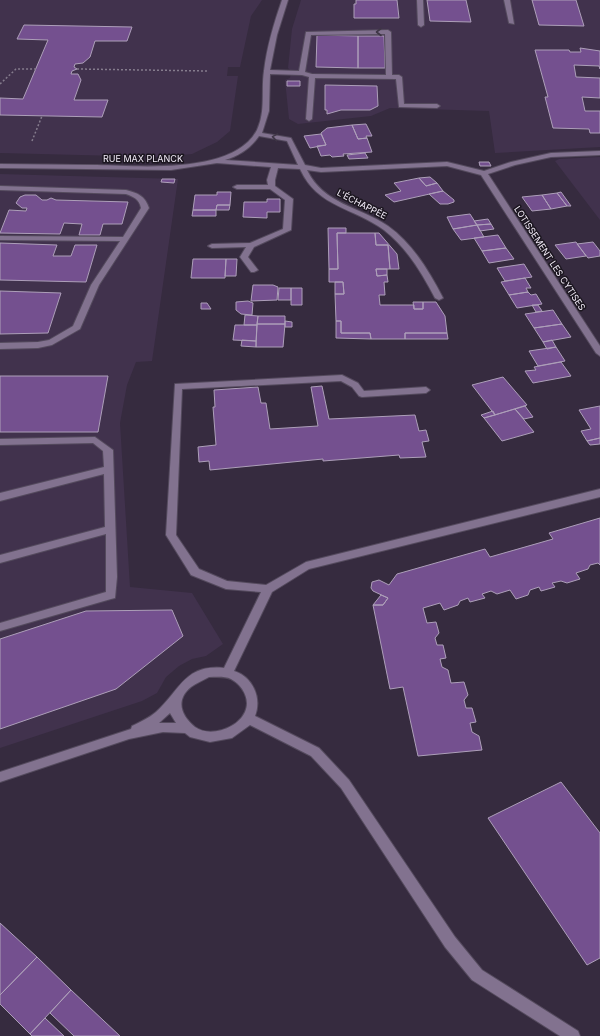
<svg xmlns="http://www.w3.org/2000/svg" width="600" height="1036" font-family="Inter,sans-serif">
<rect width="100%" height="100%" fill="#362b3f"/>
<!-- built -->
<path fill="#41324d" d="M0,0H262L251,16L240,67H228L227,76H238L230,131L217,142L192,154L160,157L0,153Z
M301,0H600V147L495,153L489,111L390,108L371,116L298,124L289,119L285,80L290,78L291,71L288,68L292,29Z
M600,157V220L555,161L559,159Z
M0,174L178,179L152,361L136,362L127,385L120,423L130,587L192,593L223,644L206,656L192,659L179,666L166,677L157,693L142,701L0,748Z"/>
<!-- building -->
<path fill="#74508f" stroke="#ad9fb9" d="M356,0H397L399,18H354V4H356Z
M427,0H466L471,22L430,21Z
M532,0H576L584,26L539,25Z
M24,25L132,27L127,41H95L90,57L83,63L75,64L74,67L77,69L72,71L71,74H78L81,80L74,100H108L102,117L0,115V98L23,99L48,40L17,39Z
M317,35L358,36V68L316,67Z
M358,36H384L385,68H358Z
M580,48L600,51V69L599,66L574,65L576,77L600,78V98L582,97L585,111H600V133H590L589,129L553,128L545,97H548L535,50H569L570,52H581Z
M287,81H300V86H287Z
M325,85L377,86L378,106L370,110H341L327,114V110H325Z
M366,124L372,136H366L367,138L358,139L352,125Z
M352,125L358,139L367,138L372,152L343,154L344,156L332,157L330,155L321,156L317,146L326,145L321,133L327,128Z
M321,134L326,145L310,148L304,136Z
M365,153L368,158L349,159L347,155Z
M479,162H489L491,166H480Z
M430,177L437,183L426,186L419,178Z
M419,178L426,186L437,183L443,191L394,202L385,195L401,191L394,183Z
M162,179H175L174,183L161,182Z
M443,191L454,200V202L448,204H440L429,194Z
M217,192H231L230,205H217L216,210H193L195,195H217Z
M561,192L571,206H567L557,193Z
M557,193L567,206L551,209L542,195Z
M25,195H36L42,200H47L51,198L56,200L128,202L122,224H103L100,235H79L82,224L64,223L60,234L0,233L9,210L26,211L27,208H22L16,203L20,197Z
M542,195L551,209L532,211L522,197Z
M267,199H280V212H267V218L243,217L244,202H267Z
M217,205H230L229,210H216Z
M193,210H216V216H192Z
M470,214L477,225L453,229L447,217Z
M488,219L491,224L477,225L474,221Z
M491,224L494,229L480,231L477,225Z
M477,225L484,237L461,240L453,229Z
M328,228H346V233H337L338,269H329Z
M337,233H375L376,245H388L390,269H376L377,276L387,275L388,282H384L385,295H379L380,305H414V309H423V302H436L445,316L447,333H405V339H371L370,333H341V321H336L335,294H344L343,282H329V269H338Z
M375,233H379L397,254L399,269H390L388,245H376Z
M498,235L506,248L482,251L474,238Z
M576,242L586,256L566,259L555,245Z
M593,242L600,251V256L588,258L577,244Z
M0,243L57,245L53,256H71L75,245H97L86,282L0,280Z
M506,248L514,259L489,263L482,251Z
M193,259H226L225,278H191Z
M226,259H237L236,276H225Z
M524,264L532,277L505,281L497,268Z
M376,269H387V275L377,276Z
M525,278L531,288H526L528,292L509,295L501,282Z
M335,282H343L344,294H335Z
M253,285H273L278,287L277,300L251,301Z
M279,288H291V300H278Z
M291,288H302V305H291Z
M0,291L61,293L48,333L0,334Z
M528,292L531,295L536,294L542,304L517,308L509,295Z
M248,301L253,303L252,315L241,314L236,310V302Z
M413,302H423V309H414Z
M201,303H207L211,309H201Z
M532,305H538L542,311L536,312Z
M553,310L562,324L534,328L525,314Z
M245,315L258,316L257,325H244Z
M258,316H285V324H257Z
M285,321L292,322V327H285Z
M336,321H341V333H370L371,339L336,338Z
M257,324H285L283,347H256Z
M562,324L571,337L543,342L534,328Z
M235,325H257L256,341L233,340Z
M405,333H447L448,339H405Z
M242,340L256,341V347L241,346Z
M552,340L556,347L547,349L543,342Z
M556,347L565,361L538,366L529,351Z
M561,362L571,376L533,383L525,371L536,370L534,367Z
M0,376H108L98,432H0Z
M503,377L527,405L495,415L472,385Z
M322,386L329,419L415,415L419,431L426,430L429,441L422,442L426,457L400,458L399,455L323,461V459L210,470L209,461L199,462L198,447L216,445L213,407H215L214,390L258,387L261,403H266L270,429L318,426L311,387Z
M525,406L533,417L524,419L515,409Z
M600,406V438L587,441L581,431L591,429L579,410Z
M515,409L534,432L502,441L484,418Z
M493,411L495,415L484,418L481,415Z
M600,438V444L590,445L587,441Z
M600,518V565L598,563L590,565L588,569L576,573L580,579L567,583L561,581L552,583L555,587L541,591L539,587L530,590L528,595L516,599L510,590L497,594L491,591L482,594L485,598L470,602L468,598L460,601L458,605L444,610L440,603L423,608L427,623L436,622L439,633L435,638L437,645H443L446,658L440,659L442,667L448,670L451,683L464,682L468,695L464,700L466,708H472L476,722L470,723L472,732L479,736L482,750L418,756L403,687L390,689L373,605H383L388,598L373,591L371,588L372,582L379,580L389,585L397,574L485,549L490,557L553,539L549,533Z
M381,595L388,598L383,605H373Z
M172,610L183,636L116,689L0,729V639L86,611Z
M561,782L600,833V958L587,965L488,818Z
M0,923L37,957L0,995Z
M37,957L71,990L30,1034L0,1004V995Z
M71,990L120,1036H74L50,1013Z
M45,1018L64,1036H32L30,1034Z"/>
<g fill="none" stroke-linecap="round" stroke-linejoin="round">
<!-- minor casing -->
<g stroke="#544a5d" stroke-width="2">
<path id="minor" d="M282,0H288L277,35L270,70L299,71L306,32L388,30L391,32L392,75H399L402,77L404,104H437L440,106L437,108L399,107L396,79L315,78L312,119L309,121L306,119L309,77L302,75L270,74L269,111L262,133L291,138L305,165L321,168L447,162L484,171L511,162L551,153L600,151V155L551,157L515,165L488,174L600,346V356L596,353L481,175L447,166L321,172L307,170C324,205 359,206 388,226C413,244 429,271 443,298L439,300L435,298C422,273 407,248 384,230C353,207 318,208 300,169L278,168L275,180V186L293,199L291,230L254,247L248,257L258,270L254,272H251L240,257L246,247L212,248L208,246L212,244L250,243L283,229L285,200L270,189H237L233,187L237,185H268L267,180L271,167L217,163L171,170L0,168V164C32,164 65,165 97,165C139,166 234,175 257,130C266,111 261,91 264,71C267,46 274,23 282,0ZM385,34L386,75L312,74L305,72L311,35ZM259,136L287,141L298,165L225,160C239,156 251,148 259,136Z
M417,0H423L424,25L421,27L418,25Z
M504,0H510L514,24L509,23Z
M0,186L126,190C138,193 145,196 149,208L99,285L80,329L52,345L38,348L0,349V343L38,342L49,340L73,326L91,285L120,241L0,240V236L123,237L141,208C139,199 134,197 126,194L0,190Z
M342,375L358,383L364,391L426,387L430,390L426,393L362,397L359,396L352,387L341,381L182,389L176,535L199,569L227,581L266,585L306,562L600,489V497L309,569L272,592L234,671C253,677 262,698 255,716L319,748L349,780L455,937L482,970L578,1031L580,1036H560L472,980L445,947L341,788L311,756L250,725L232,738L210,742L190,737L185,733L163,732L129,739L0,782V772L131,729L132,726C140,722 149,718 156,712C180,691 184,664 224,668L261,592L226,589L191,575L166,535L175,384ZM209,677C216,677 225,676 231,679C242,685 251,699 245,712C238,728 210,738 195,727C181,716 175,700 191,687C196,683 204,680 209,677ZM170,713L176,723H159Z
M95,437L113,450L117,577L115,598L111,599L0,631V623L106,592V534L0,563V555L105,527L104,474L0,501V493L104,467L103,451L93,443L0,445V439Z"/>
</g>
<!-- path -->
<path stroke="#857c8d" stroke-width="1.5" stroke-dasharray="2 2" stroke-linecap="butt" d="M77,69L209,71
M0,84L16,69H36
M32,141L42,116"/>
<!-- minor -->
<use href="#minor" fill="#82728f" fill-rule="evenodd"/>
</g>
<!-- one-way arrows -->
<defs><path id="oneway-chevron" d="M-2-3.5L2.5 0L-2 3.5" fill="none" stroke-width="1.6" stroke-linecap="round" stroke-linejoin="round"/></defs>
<g stroke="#3f3646">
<use href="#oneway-chevron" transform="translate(379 32) rotate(180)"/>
<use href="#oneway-chevron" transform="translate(275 137) rotate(-171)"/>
</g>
<g text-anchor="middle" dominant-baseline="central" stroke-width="3" stroke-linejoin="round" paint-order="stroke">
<!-- far-street labels -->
<g font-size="9" fill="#f3ecf9" stroke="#1b161f">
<text x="143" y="158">RUE MAX PLANCK</text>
<text transform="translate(362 204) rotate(27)">L'ÉCHAPPÉE</text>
<text transform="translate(550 258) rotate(57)">LOTISSEMENT LES CYTISES</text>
</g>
</g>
</svg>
